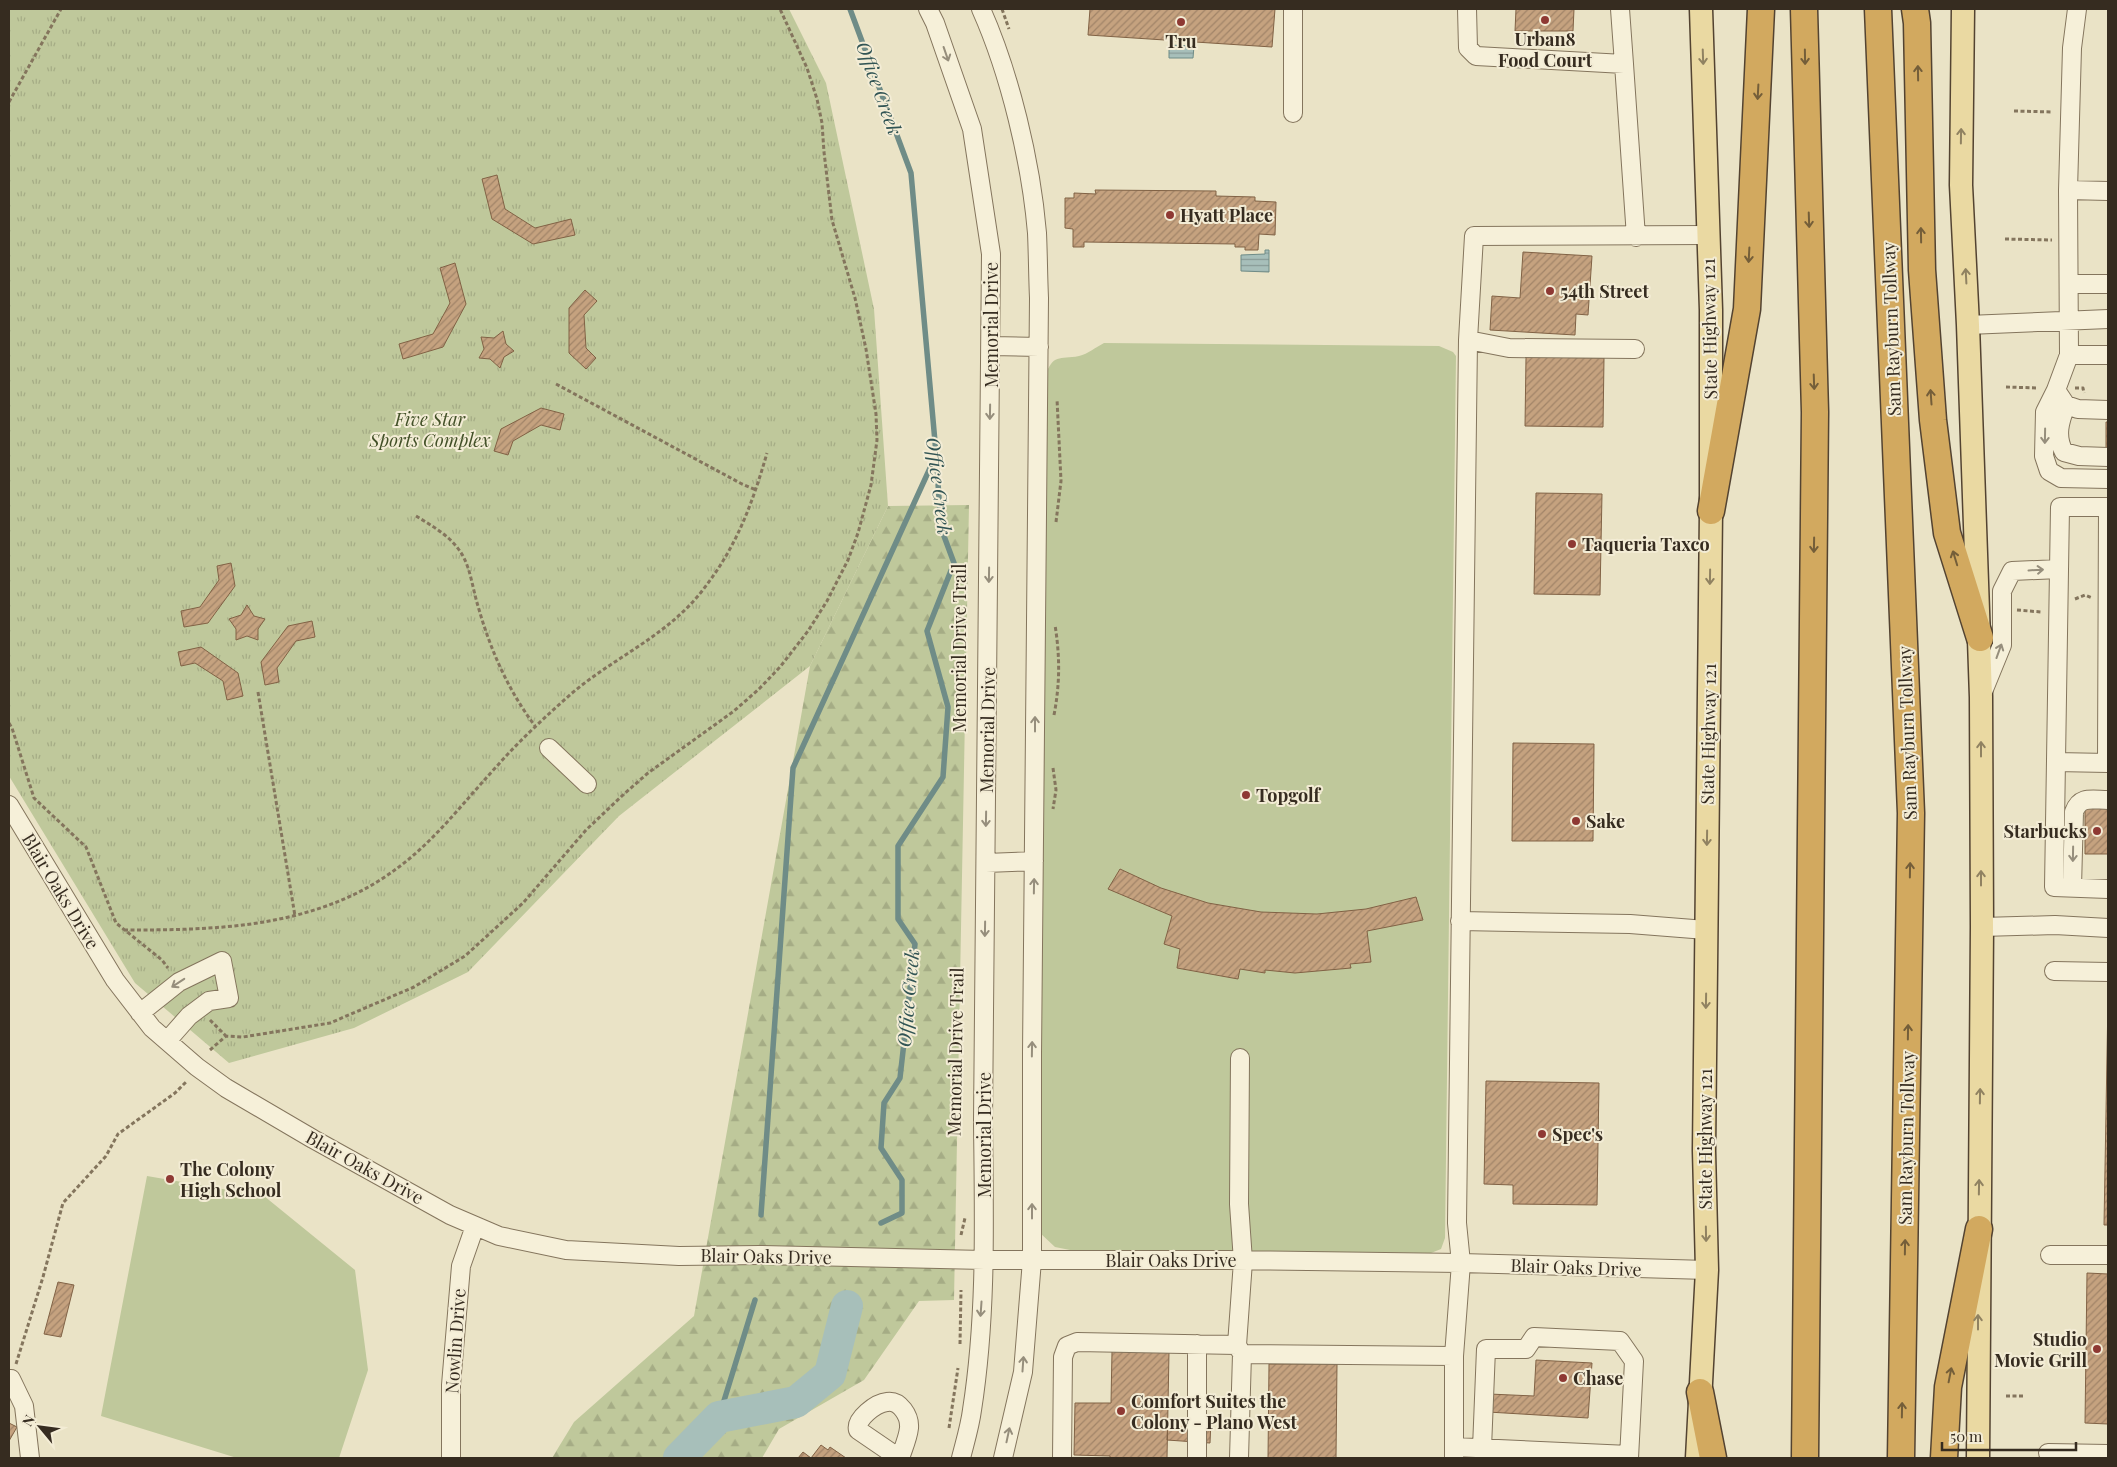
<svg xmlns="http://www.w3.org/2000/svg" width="2117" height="1467" font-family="'Playfair Display',serif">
<defs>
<pattern id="forest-firs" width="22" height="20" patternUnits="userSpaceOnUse" patternTransform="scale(1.25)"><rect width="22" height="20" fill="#bfc89b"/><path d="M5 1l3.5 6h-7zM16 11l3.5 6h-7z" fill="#a5ac85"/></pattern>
<pattern id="park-tufts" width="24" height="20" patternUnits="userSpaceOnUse" patternTransform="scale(1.25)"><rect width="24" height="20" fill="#bfc89b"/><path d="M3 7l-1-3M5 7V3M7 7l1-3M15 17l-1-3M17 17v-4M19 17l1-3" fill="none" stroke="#a5ac85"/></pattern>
<pattern id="water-rules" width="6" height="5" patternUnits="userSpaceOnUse" patternTransform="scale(1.25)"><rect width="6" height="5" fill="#a7bfba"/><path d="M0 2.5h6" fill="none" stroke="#899b97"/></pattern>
<pattern id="building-hatch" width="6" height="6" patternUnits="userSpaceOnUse" patternTransform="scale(1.25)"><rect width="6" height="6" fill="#c5a27f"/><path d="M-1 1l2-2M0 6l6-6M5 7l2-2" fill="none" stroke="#a18468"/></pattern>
</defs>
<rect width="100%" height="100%" fill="#eae3c6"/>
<!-- grass -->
<path fill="#bfc89b" d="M1104,343L1439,346L1453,352L1456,356L1445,1238L1441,1249L1431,1253L1070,1250L1055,1247L1039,1232L1045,377C1053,353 1059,360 1079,356C1088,354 1096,347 1104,343Z
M147,1176L264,1196L355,1270L368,1370L339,1458H237L101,1416Z"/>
<!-- forest -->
<path fill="url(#forest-firs)" d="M969,505L954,1300L919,1301L864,1380L779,1429L762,1458H552L574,1422L694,1316L810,666L888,506Z"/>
<!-- park -->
<path fill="url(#park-tufts)" d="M9,9H789L826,83L874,309L888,506L810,666L619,816L468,972L354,1028L229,1063L135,983L9,776Z"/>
<!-- water -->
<path fill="url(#water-rules)" stroke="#6f8c87" d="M1169,45L1194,46L1193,58H1169Z
M1265,250H1269V272L1241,271V255L1265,254Z"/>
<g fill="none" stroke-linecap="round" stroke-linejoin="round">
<!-- stream -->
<path stroke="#6f8c87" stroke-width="5.5" d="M850,9L911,173L936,453L941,528L954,563L927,631L948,707L943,777L898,846V919L915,944L900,1078L884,1103L881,1148L902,1180V1213L881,1223
M761,1215L793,768L936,455
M719,1417L755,1300"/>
<!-- river -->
<path stroke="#a7bfba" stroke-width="32" d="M679,1458L719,1417L796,1402L830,1374L847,1306"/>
</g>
<!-- building -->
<path fill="url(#building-hatch)" stroke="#816245" d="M1090,9H1275L1272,47L1088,35Z
M1516,9H1574L1573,31H1515Z
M497,175L505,209L535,228L571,219L575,235L533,244L492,219L482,179Z
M1095,190L1216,191V196L1255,197V201L1276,202L1275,235L1259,234L1258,250H1245V247H1235V244L1084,242V247H1073V229L1065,228V198H1074V193L1096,194Z
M1523,252L1592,256L1588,315L1576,314L1575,335L1490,330L1492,296L1520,298Z
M455,263L466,304L443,347L403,359L399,344L433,334L450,303L440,268Z
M585,290L597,301L584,315L586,348L596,358L586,369L569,353V308Z
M503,331L506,344L514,351L504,357L500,368L490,359L479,358L484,349L481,337L494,338Z
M1526,357L1604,358L1603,427L1525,426Z
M541,408L564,414L560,430L541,425L513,441L508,455L494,451L501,429Z
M2106,422H2108V449H2106Z
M1536,493L1602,494L1600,595L1534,594Z
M231,563L235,586L208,623L184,627L181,611L200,607L219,580L217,566Z
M247,605L254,616L265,619L258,629V640L247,636L236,640V629L229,619L241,615Z
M312,621L315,637L296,641L277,668L279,682L265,685L261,662L288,626Z
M201,647L238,673L243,696L227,700L223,681L195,663L181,666L178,652Z
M1513,743L1594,744L1593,841H1512Z
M2085,808H2108V854H2085Z
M1120,869L1161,888L1208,903L1261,912L1317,914L1366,909L1416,897L1423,920L1367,931L1371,962L1350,964L1351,968L1295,973L1265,970V973L1240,969L1238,979L1177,968L1180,949L1164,944L1172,916L1108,889Z
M2108,999V1225H2104Z
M1486,1081L1599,1083L1597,1205L1513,1204V1185L1484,1184Z
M2087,1273L2108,1274V1424L2085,1423Z
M58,1282L74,1285L61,1337L44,1334Z
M1112,1351L1169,1352L1167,1458H1110V1456L1074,1455L1075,1403H1111Z
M1536,1360L1592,1363L1588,1418L1488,1412L1489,1394L1534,1396Z
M1269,1364H1337L1336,1458H1268Z
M1168,1418L1211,1419L1210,1443L1167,1440Z
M9,1423L17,1427L9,1441Z
M821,1445L828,1450L830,1447L846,1458H811Z
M803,1452L811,1458H798Z"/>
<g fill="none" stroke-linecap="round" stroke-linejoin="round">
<!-- minor casing -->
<g stroke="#84755d" stroke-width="20">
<path id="minor" d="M928,9L935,23L972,129L991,254L983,1121C984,1217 987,1314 972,1410C970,1426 965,1442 961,1458
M981,9C1010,74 1031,162 1037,233C1038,255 1038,276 1039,298L1032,1054V1260L1023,1372L1003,1458
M1293,9V113
M1467,9L1468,48L1476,56L1624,64L1620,9
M2077,9L2072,48L2068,190L2069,355L2056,390L2066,405L2078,409L2108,410
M1624,64L1636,237
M2068,190L2108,191
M2069,284H2108
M1968,325L2108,319
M1468,340L1509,348L1635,349
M991,346L1039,347
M2069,355H2108
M2056,390L2045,412L2044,456L2049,471L2061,478L2108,479
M2066,405C2060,421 2055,436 2064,452L2079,456L2108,457
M2108,507H2060L2054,887L2108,889
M1982,694L2002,645V591L2012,571L2059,569
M549,748L587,784
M2056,762L2108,763
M2107,763L2108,507
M9,805L115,980L152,1028L197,1067L226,1088L313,1139L450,1215L499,1236L566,1250L679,1256L760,1255L984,1260H1226L1461,1263L1707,1270
M986,863L1034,861
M2072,887L2074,812C2080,795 2093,800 2108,800
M1460,921L1630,924L1706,930
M1982,927L2055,925L2108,928
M2054,971L2108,972
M140,1013L179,982L222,961L229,998L209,1001L189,1016L167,1041
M2050,1255H2108
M1237,1345L1242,1354L1454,1356
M9,1379H11L24,1406L30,1458
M1454,1447L1629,1455
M1482,1448L1486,1349H1526L1534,1337L1620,1341L1634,1361L1629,1458
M2048,1453L2108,1454
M451,1458V1385L461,1266L475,1226
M899,1458L858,1430C855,1419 876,1403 887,1402C900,1400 910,1416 909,1428C908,1438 903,1449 900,1458
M1062,1458L1063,1357L1067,1346L1077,1342L1237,1345L1243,1261L1239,1204L1240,1058
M1197,1458V1344
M1239,1458L1242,1354
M1454,1458V1356L1461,1263L1457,1223L1468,340L1474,236L1708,235"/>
</g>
<!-- major casing -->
<g stroke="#534331" stroke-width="25">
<path id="major" d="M1963,9L1961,185L1968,325L1981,697L1982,927L1978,1458
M1697,1458L1707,1270L1704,1151L1711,511V310L1701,9"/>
</g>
<!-- highway casing -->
<g stroke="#534331" stroke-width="29">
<path id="highway" d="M1804,9L1815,412L1805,1458
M1878,9L1911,813L1901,1458
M1915,9L1917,23L1922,270L1933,420L1947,533L1980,638
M1711,511L1747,309L1761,9
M1700,1392L1713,1458
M1944,1458L1948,1387L1979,1229"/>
</g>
<!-- path -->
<path stroke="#84755d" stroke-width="3" stroke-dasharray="4 2.5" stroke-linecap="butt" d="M1002,9L1009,29
M9,102L61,9
M2014,111L2053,112
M2005,239L2052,240
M556,384L742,484L756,490
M2006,387L2038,388
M2075,388H2083L2084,393
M416,516C434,527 454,538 464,558C471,572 473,590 478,606C490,649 508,690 535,726
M1056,522L1061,481L1057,399
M2075,599L2085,595L2092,598
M2017,610L2041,612
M258,692L295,916
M1054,715C1060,684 1060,656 1055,625
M9,723L12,728L34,798L86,847L116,923L162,960L168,968
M1053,768L1056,790L1053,809
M124,930C203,930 282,929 355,894C420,862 450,817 497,766C520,740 545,717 571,694C613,658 667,636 702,591C736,548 752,505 767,453
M210,1020L226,1036
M210,1050L226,1036L243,1037L330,1023L414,987L465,956L523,903L586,830L624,794L648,773L734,711L759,689L780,667L808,631L827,601L848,560L858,533L871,485L877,440L876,414L866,349L855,298L832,220L824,152L822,123L817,99L807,68L780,9
M961,1235L965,1218
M960,1344L961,1290
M16,1364L43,1277L63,1203L106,1156L118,1134L175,1093L186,1082
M2006,1396H2023
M949,1428L958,1368"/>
<!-- minor -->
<use href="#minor" stroke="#f6f0d9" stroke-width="18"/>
<!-- major -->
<use href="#major" stroke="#ead9a2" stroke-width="22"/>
<!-- highway -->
<use href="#highway" stroke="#d2a95f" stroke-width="26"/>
</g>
<!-- one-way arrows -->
<defs><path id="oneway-shaft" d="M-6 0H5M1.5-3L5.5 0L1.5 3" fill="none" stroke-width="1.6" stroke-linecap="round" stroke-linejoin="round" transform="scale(1.25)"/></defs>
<g stroke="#968e7c">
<use href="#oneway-shaft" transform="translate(946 54) rotate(71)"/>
<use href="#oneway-shaft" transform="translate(990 412) rotate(91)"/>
<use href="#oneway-shaft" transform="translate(2045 436) rotate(91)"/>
<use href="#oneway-shaft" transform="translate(2036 570) rotate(-3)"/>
<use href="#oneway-shaft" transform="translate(989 575) rotate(91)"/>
<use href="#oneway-shaft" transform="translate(1999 651) rotate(-70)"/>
<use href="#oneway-shaft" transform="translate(1035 724) rotate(-90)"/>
<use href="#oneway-shaft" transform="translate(986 819) rotate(91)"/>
<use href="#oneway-shaft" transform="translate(2073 854) rotate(91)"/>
<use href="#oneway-shaft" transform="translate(1034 886) rotate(-89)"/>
<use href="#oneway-shaft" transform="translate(985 929) rotate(91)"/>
<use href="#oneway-shaft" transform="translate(178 983) rotate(147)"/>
<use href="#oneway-shaft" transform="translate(1032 1049) rotate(-89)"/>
<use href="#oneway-shaft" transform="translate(1032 1211) rotate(-90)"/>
<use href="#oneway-shaft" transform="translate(981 1309) rotate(94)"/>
<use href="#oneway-shaft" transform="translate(1023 1364) rotate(-86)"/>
<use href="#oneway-shaft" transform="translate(1008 1435) rotate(-78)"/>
</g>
<g stroke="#908261">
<use href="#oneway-shaft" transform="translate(1703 57) rotate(88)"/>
<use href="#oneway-shaft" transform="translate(1961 136) rotate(-89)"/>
<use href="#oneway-shaft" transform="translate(1966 276) rotate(-93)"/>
<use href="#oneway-shaft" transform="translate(1710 577) rotate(91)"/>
<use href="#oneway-shaft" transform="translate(1981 749) rotate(-90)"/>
<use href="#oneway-shaft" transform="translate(1707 838) rotate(91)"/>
<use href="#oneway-shaft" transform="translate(1981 878) rotate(-90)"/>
<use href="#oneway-shaft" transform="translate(1706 1001) rotate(91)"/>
<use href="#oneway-shaft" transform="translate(1980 1096) rotate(-89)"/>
<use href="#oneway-shaft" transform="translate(1979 1187) rotate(-89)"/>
<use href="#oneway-shaft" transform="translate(1706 1234) rotate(89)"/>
<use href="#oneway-shaft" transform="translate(1978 1322) rotate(-90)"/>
</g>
<g stroke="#745e39">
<use href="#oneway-shaft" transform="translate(1805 57) rotate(89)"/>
<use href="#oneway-shaft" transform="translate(1918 73) rotate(-91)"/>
<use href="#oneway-shaft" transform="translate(1758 92) rotate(93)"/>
<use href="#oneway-shaft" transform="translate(1809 220) rotate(88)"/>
<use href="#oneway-shaft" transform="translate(1921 235) rotate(-91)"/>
<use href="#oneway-shaft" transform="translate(1749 255) rotate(93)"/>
<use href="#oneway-shaft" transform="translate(1814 382) rotate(88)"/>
<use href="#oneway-shaft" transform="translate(1931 397) rotate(-94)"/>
<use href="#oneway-shaft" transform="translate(1814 545) rotate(91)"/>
<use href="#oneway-shaft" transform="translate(1955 558) rotate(-107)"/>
<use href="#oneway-shaft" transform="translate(1910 870) rotate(-89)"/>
<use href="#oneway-shaft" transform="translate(1908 1032) rotate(-89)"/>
<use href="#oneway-shaft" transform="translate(1905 1247) rotate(-89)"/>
<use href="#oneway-shaft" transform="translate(1950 1375) rotate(-79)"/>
<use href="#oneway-shaft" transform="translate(1902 1410) rotate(-89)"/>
</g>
<!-- markers -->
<g fill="#8e3933" stroke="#f3ecd5" stroke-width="2">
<circle cx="1545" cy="20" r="5"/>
<circle cx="1181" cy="22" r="5"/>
<circle cx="1170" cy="215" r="5"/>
<circle cx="1550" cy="291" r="5"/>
<circle cx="1572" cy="544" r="5"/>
<circle cx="1246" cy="795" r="5"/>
<circle cx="1576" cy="821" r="5"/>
<circle cx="2097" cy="831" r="5"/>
<circle cx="1542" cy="1134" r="5"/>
<circle cx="170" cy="1179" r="5"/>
<circle cx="2097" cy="1349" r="5"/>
<circle cx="1563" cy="1378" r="5"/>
<circle cx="1121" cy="1411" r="5"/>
</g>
<g text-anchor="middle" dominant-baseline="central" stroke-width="4" stroke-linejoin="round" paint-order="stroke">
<!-- poi labels -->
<g font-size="18" font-weight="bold" fill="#362c20" stroke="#f3ecd5" text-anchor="start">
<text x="1545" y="39" text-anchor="middle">Urban8<tspan x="1545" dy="21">Food Court</tspan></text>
<text x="1181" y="41" text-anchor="middle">Tru</text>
<text x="1180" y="215">Hyatt Place</text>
<text x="1560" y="291">54th Street</text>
<text x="1582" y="544">Taqueria Taxco</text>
<text x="1256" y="795">Topgolf</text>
<text x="1586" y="821">Sake</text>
<text x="2087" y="831" text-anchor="end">Starbucks</text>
<text x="1552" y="1134">Spec's</text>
<text x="180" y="1169">The Colony<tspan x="180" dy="21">High School</tspan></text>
<text x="2087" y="1339" text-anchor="end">Studio<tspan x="2087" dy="21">Movie Grill</tspan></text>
<text x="1573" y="1378">Chase</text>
<text x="1131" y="1401">Comfort Suites the<tspan x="1131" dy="21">Colony - Plano West</tspan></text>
</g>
<!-- street labels -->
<g font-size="18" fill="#362c20" stroke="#f3ecd5">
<text transform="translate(991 325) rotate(-90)">Memorial Drive</text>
<text transform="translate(1709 329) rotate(-91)">State Highway 121</text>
<text transform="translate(1891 329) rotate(-92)">Sam Rayburn Tollway</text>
<text transform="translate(959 648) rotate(-90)">Memorial Drive Trail</text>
<text transform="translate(987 730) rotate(-89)">Memorial Drive</text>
<text transform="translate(1907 733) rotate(-92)">Sam Rayburn Tollway</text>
<text transform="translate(1708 734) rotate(-89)">State Highway 121</text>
<text transform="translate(61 891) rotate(59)">Blair Oaks Drive</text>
<text transform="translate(955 1052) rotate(-89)">Memorial Drive Trail</text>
<text transform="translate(984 1135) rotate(-90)">Memorial Drive</text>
<text transform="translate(1906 1138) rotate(-89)">Sam Rayburn Tollway</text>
<text transform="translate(1705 1139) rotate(-90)">State Highway 121</text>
<text transform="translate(365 1167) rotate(29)">Blair Oaks Drive</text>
<text transform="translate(766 1256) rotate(1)">Blair Oaks Drive</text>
<text x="1171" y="1260">Blair Oaks Drive</text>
<text transform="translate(1576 1267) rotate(2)">Blair Oaks Drive</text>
<text transform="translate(455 1341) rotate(-86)">Nowlin Drive</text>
</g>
<!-- park labels -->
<g font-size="18" font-style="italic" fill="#435128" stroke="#f3ecd5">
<text x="430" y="419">Five Star<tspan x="430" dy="21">Sports Complex</tspan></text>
</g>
<!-- water labels -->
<g font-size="19" font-style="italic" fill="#315454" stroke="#f3ecd5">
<text transform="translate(880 88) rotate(70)">Office Creek</text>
<text transform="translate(940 486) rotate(83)">Office Creek</text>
<text transform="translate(907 998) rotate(-85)">Office Creek</text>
</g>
</g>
<!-- border -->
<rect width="2117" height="1467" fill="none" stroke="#362c20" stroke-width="20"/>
<!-- north arrow -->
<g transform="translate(40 1427) rotate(299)" stroke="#f3ecd5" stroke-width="4" paint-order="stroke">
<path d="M0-4L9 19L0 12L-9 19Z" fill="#362c20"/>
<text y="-8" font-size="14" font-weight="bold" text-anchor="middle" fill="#362c20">N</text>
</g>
<!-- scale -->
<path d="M1942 1442v8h134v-8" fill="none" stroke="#362c20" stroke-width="2.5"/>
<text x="1950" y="1442" font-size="15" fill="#362c20" stroke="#f3ecd5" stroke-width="4" paint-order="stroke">50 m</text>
</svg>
